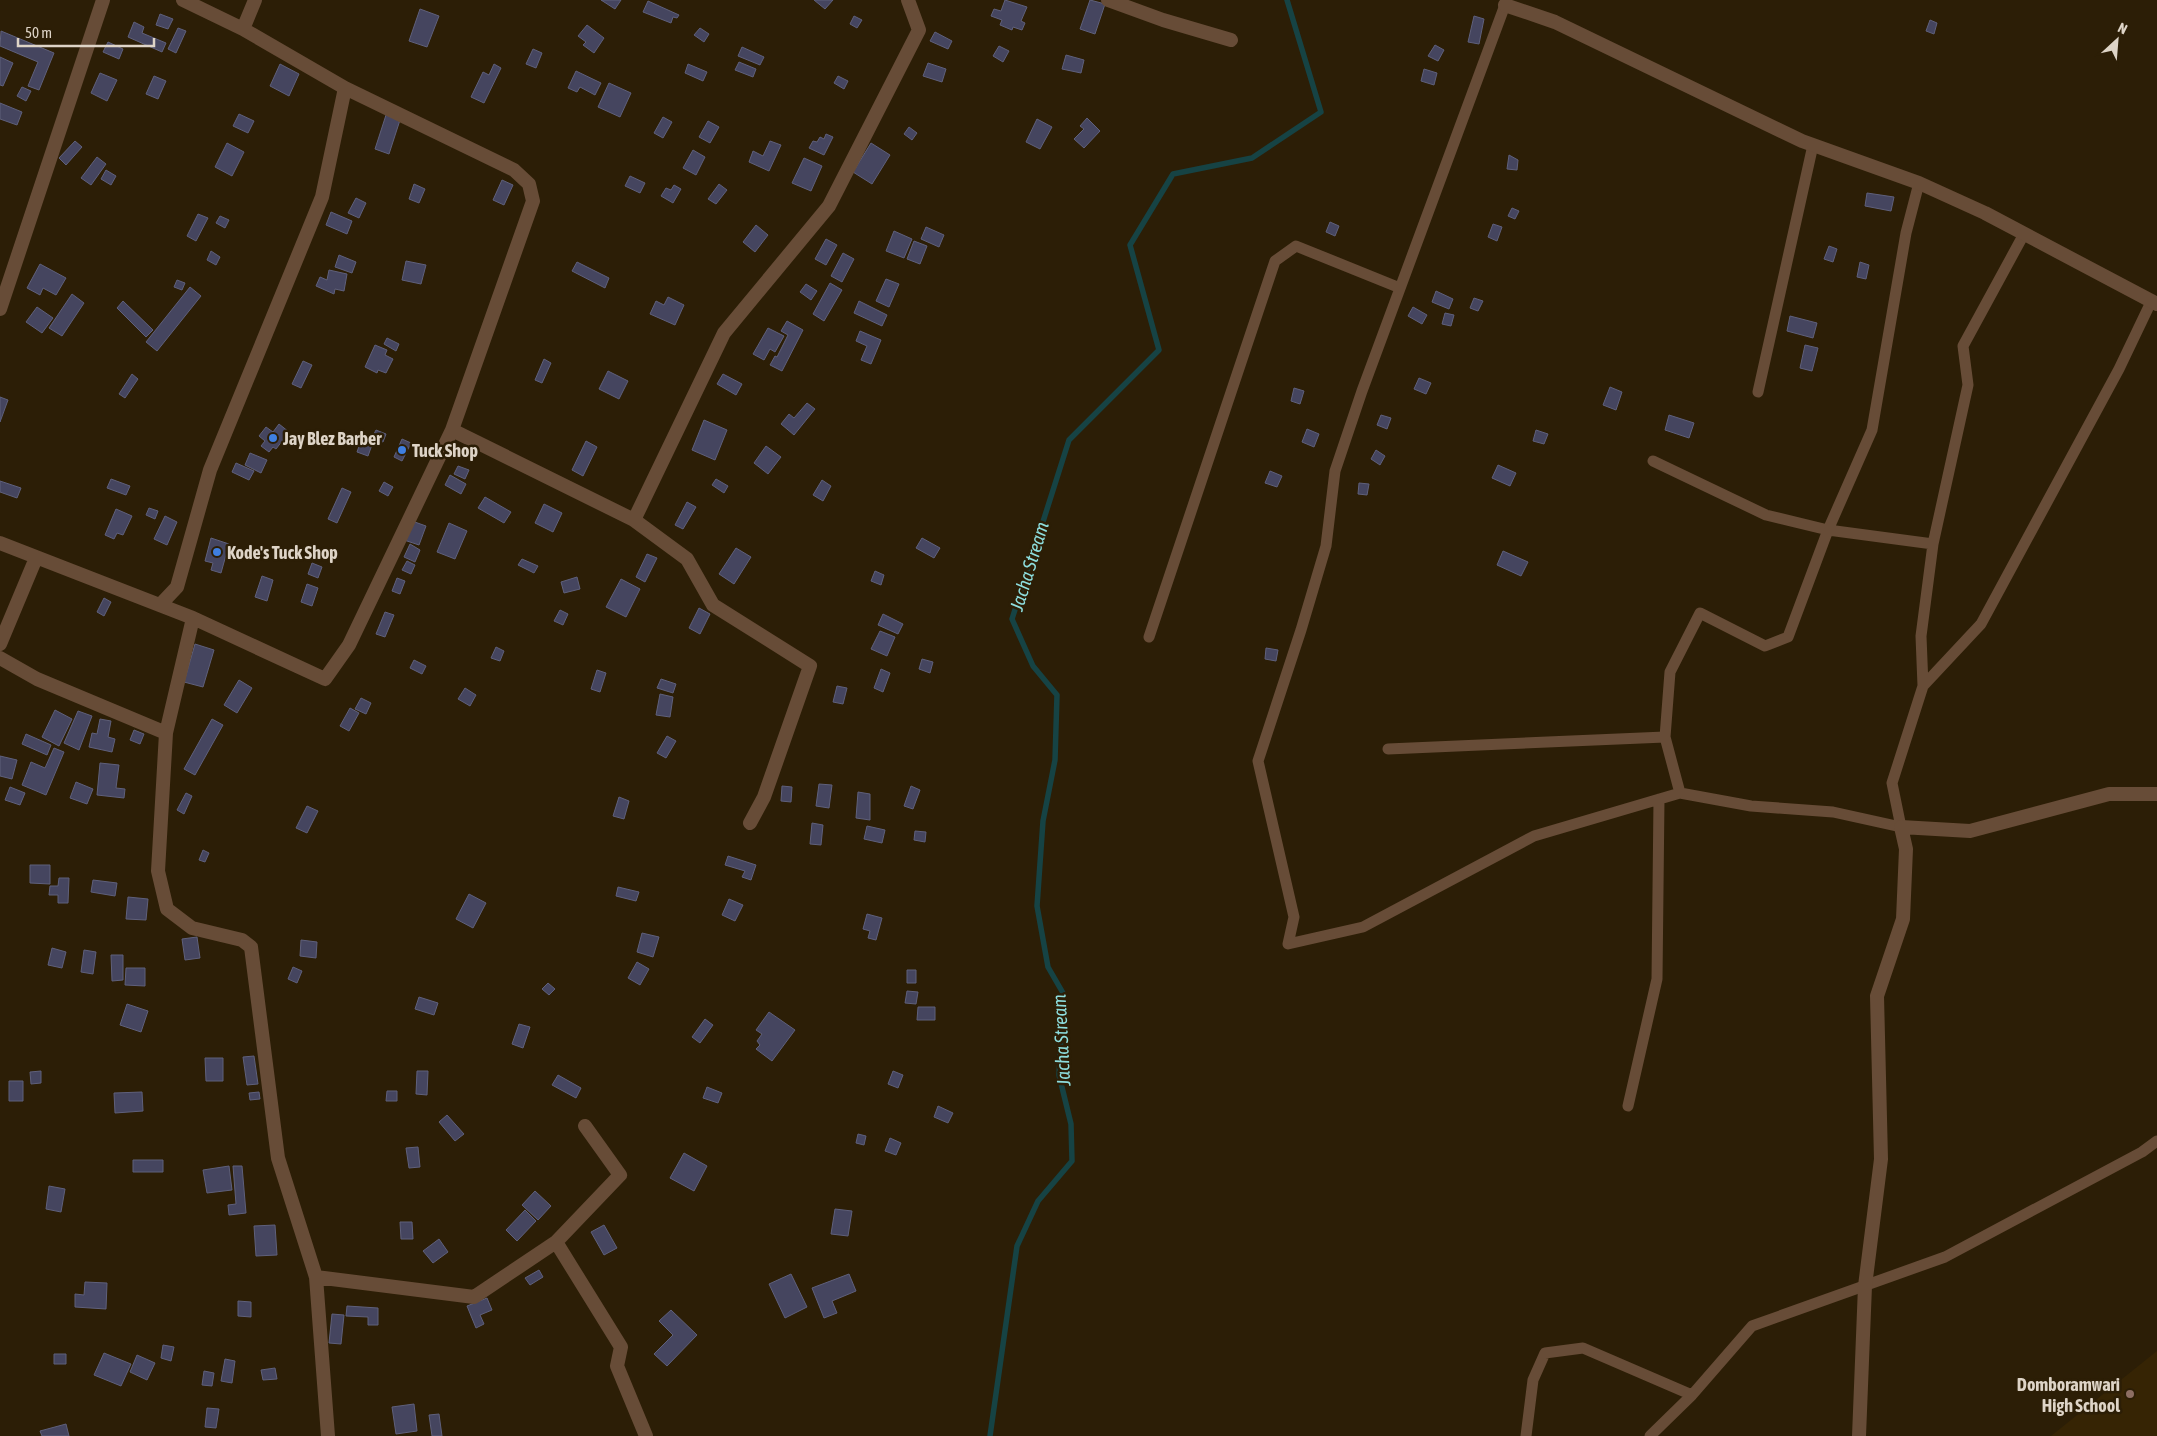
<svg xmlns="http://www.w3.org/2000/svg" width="2157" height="1436" font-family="'Asap Condensed',sans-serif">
<rect width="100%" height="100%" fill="#2c1e06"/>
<!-- built -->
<path fill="#362404" d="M2157,1351V1436H2051Z"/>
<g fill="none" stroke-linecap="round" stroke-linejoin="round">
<!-- stream -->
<path stroke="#164344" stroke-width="5.5" d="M990,1436L1017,1246L1038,1201L1072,1161L1071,1124L1059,1075L1063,993L1048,967L1037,906L1043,821L1055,760L1057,695L1033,666L1012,619L1069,440L1159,350L1130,245L1173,174L1252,158L1321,112L1287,0"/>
</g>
<!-- building -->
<path fill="#45455f" stroke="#5f607b" d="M601,0H621L615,9Z
M814,0H833L825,9Z
M1005,0L1027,7L1021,21L1025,23L1022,30L1013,27L1012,30L1000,25L1002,20L991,16L994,9L1001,11Z
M1090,0L1105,4L1095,34L1080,29Z
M648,1L679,15L677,18L673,17L671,23L643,12Z
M420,9L439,16L427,47L409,41Z
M160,14L173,19L168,29L156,25Z
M854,16L862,20L857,28L850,24Z
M1474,16L1484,19L1479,44L1468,42Z
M1930,20L1937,23L1934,34L1926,31Z
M134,22L144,27L142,33L166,43L162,52L128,37Z
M587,25L604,38L594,53L583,45L586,42L578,36Z
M178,28L186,31L176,53L168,49Z
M700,28L709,34L704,42L694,35Z
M1,31L54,53L39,90L28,86L38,62L0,46Z
M935,32L952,41L948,49L930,41Z
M108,42L123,49L119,59L103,52Z
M1435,45L1444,50L1438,61L1428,56Z
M999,46L1009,51L1003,62L993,56Z
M742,47L764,57L760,65L738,56Z
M533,49L542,53L536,68L526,64Z
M1066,55L1084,60L1081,73L1062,69Z
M0,57L13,63L3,86L0,85Z
M739,62L756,69L753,77L735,70Z
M928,63L946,69L942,82L923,76Z
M280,64L299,74L289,96L270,86Z
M494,64L501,68L484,103L471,97L483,72L489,75Z
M688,64L707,72L703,81L685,73Z
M1424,69L1437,73L1434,85L1421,81Z
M576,71L601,83L595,95L580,87L577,92L568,88Z
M100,73L117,80L107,101L91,93Z
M154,76L166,81L158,99L146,94Z
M838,76L848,81L844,89L834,83Z
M609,83L631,93L620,117L598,107Z
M22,87L31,91L26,101L17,96Z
M0,103L22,112L17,125L0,119Z
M239,114L254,121L248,133L233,126Z
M386,115L400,120L389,154L375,149Z
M663,117L672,122L663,138L654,133Z
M1087,118L1100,131L1084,148L1074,139L1084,129L1080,126Z
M1037,119L1052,127L1040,149L1026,142Z
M708,121L719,127L710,143L699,137Z
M909,127L917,133L912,140L904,134Z
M826,134L833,137L824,155L809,148L813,141L817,142L820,137L824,139Z
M75,141L82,147L66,165L59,158Z
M770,141L781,145L769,171L749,162L753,151L763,156Z
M227,143L244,152L232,176L215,167Z
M871,143L890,155L872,184L853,172Z
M693,150L705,157L696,175L683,168Z
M1509,155L1518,160L1517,170L1507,169Z
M97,157L106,164L91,185L81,178Z
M804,158L822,166L811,191L792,183Z
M106,170L116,176L111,185L101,179Z
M630,176L645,183L640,193L625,186Z
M502,180L513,185L504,205L493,200Z
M414,184L425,189L419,203L409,199Z
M719,184L727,190L716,204L708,199Z
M674,185L681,189L673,203L661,196L666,188L671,190Z
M1867,193L1894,197L1891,211L1865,206Z
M356,198L366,203L359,218L348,213Z
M1512,208L1519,211L1515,219L1508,216Z
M331,212L352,221L347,234L326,225Z
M198,214L208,218L196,241L187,236Z
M220,216L229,220L225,228L216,223Z
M1330,222L1339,226L1335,236L1326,232Z
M1493,224L1502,227L1497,241L1488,237Z
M756,225L768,235L755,252L743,242Z
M926,227L944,235L939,247L921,239Z
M894,231L912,239L904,258L886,251Z
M826,239L837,245L826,265L815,259Z
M914,241L927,246L920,264L907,259Z
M1829,246L1837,249L1833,262L1824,259Z
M211,251L220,257L216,265L207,260Z
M843,253L854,259L842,282L831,276Z
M339,255L356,262L352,273L335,267Z
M406,261L426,265L421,284L402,280Z
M577,262L609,278L605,288L572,271Z
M1860,262L1869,265L1866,279L1857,277Z
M40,264L66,278L56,295L43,288L40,295L27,288Z
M329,270L347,274L344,291L335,289L334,294L316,286L320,277L327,280Z
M886,279L899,284L889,307L876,301Z
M177,280L185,283L182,290L174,287Z
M830,283L842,290L824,321L813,314Z
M806,284L817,291L811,300L800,292Z
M190,287L201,296L157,351L146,342Z
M1436,291L1453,299L1449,309L1432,302Z
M72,294L84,303L62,336L49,328Z
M668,297L684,305L675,325L650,314L656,301L664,305Z
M1474,298L1483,301L1478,311L1470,308Z
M123,301L153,330L146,337L117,308Z
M859,301L887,315L882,326L854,313Z
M37,307L53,318L42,333L26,322Z
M1413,307L1427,315L1422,324L1408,316Z
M1445,313L1454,315L1451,326L1442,324Z
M1790,316L1817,323L1813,338L1787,331Z
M787,321L803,330L782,371L770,365L775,356L777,357L788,335L781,331Z
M768,328L784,336L775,352L770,349L764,360L753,354Z
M860,331L881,340L871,364L861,360L867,346L856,341Z
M387,338L399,344L396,351L384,344Z
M375,345L387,350L385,355L393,359L386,373L378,370L377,373L365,367Z
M1805,345L1818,348L1812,371L1800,368Z
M544,359L551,363L542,383L535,380Z
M303,361L312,365L301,388L292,384Z
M608,371L628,381L619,399L599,389Z
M132,374L138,379L125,398L119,394Z
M723,374L742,384L736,395L717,384Z
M1419,378L1431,383L1426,394L1414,389Z
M1610,387L1622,392L1616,410L1603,405Z
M1294,388L1304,391L1300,404L1291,401Z
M0,397L8,400L0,422Z
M807,403L815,409L794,435L781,424L789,414L794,418Z
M1381,415L1391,418L1387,429L1377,425Z
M1669,415L1694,423L1689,438L1665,430Z
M704,420L727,430L715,460L692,450Z
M279,424L289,432L276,449L273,447L269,452L261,446L265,441L259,436L266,427L273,432Z
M1307,429L1319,434L1314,447L1302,442Z
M376,430L386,434L383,442L372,438Z
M1536,430L1548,434L1544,444L1533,441Z
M362,438L373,442L368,456L357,452Z
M402,439L411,443L402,461L394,457Z
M586,441L597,447L583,476L572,470Z
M766,446L781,457L768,474L754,463Z
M1376,450L1385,456L1380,465L1371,459Z
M250,453L267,460L261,473L245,465Z
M236,463L254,471L249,480L232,472Z
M1498,465L1516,473L1510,486L1492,478Z
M458,466L469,470L465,479L454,474Z
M1270,471L1282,476L1277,487L1265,483Z
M450,475L466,484L461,494L445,485Z
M111,479L130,486L126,495L107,488Z
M716,479L728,486L724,493L712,485Z
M822,480L831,486L823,501L813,495Z
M0,481L21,488L17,498L0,492Z
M384,482L393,487L388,496L379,491Z
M1359,483L1369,484L1367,495L1358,494Z
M342,488L351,492L337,523L328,519Z
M485,497L511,512L504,523L478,508Z
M687,502L696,507L683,529L675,525Z
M544,504L562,513L553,532L535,523Z
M149,508L158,511L155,519L146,515Z
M116,509L132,516L123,535L117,533L114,539L105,535Z
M165,516L177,522L167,545L154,539Z
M412,521L426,526L419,545L404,540Z
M449,523L467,531L455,559L437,552Z
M211,538L229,544L221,573L211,570L213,563L205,561Z
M922,538L940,548L934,558L916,548Z
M410,544L420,550L415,562L404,557Z
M736,548L751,557L734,584L719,574Z
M1503,551L1528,562L1521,576L1497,565Z
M647,554L657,558L645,582L636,577Z
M522,559L538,566L534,573L518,565Z
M407,561L415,565L411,574L402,570Z
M312,563L322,567L318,578L308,574Z
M875,571L884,575L881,585L871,581Z
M262,576L273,580L267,601L255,597Z
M577,577L580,589L564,593L561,582Z
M397,578L405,581L400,594L392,591Z
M621,579L640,589L626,617L606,607Z
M307,584L318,588L312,606L301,602Z
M104,598L111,602L104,616L97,612Z
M699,608L710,614L700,634L689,628Z
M560,610L568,614L563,625L554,621Z
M385,612L394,615L385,637L376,634Z
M883,614L903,624L898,634L878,625Z
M880,631L895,637L887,656L871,649Z
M195,644L214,650L203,687L184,682Z
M496,647L504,651L500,661L491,658Z
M1266,648L1278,650L1276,661L1265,659Z
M922,659L933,662L930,673L919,669Z
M414,660L426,666L422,674L410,668Z
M881,669L890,673L883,692L874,688Z
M597,670L606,673L600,692L591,689Z
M661,679L676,684L673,693L657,688Z
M239,680L252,688L237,713L224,705Z
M837,686L847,688L843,704L833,702Z
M465,688L476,695L470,706L458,699Z
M660,694L673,697L670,717L656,715Z
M361,698L371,703L366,714L355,709Z
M350,708L359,713L349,731L340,726Z
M55,710L72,719L59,746L42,737Z
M78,711L92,716L79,750L64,743Z
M100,719L111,721L108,737L115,739L112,752L89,747L92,733L97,734Z
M212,719L223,725L195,775L184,769Z
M134,730L144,734L140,744L130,740Z
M26,734L51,745L47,755L22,744Z
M667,736L676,741L666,758L657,753Z
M54,748L64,752L46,795L22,785L31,762L45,768Z
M0,756L17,760L12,779L0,776Z
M100,763L119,765L116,788L125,789L124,798L97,795Z
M76,782L93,789L87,804L70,798Z
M819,784L832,785L829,808L816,806Z
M782,786L792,787L791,802L781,801Z
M911,786L920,790L913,809L904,806Z
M10,787L25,793L20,805L5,800Z
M858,792L870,794V820L856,818Z
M186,793L192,796L184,814L177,810Z
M619,797L629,801L624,819L613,816Z
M307,806L318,811L307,833L296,828Z
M812,823L823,825L821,845L810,844Z
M867,826L885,830L882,843L864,839Z
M915,831L926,832L925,842L914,840Z
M203,850L209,853L205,862L199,860Z
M728,856L756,865L751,880L742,877L745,871L725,865Z
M30,865H50V884L30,883Z
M59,878H69L68,903H58V895H49L50,886H58Z
M93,880L117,883L115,896L91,892Z
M618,887L639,892L636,901L616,896Z
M469,894L486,903L473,928L456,919Z
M128,897L148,899L146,920L126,919Z
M729,899L743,905L735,921L722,915Z
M867,914L882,918L876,940L868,938L870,931L863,929Z
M642,933L659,937L653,957L637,952Z
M197,937L200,958L185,960L182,939Z
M301,940L317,942L316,958L300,956Z
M52,948L66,952L62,968L48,965Z
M84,950L96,952L93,974L81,972Z
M111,955H123V980L112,981Z
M637,962L649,969L640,985L628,978Z
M293,967L302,971L297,983L288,979Z
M126,968H145V986L125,985Z
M907,970H916V983H907Z
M548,983L555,989L549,995L542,989Z
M907,991L918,992L916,1004L905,1003Z
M419,997L438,1003L434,1015L415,1009Z
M127,1004L148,1011L141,1032L120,1025Z
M918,1007H935V1020H917Z
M769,1012L795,1030L772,1061L756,1049L760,1045L757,1041L762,1034L756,1030Z
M705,1019L713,1025L700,1043L692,1037Z
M519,1024L530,1027L523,1048L512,1044Z
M254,1056L258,1084L247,1085L243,1057Z
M205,1058H223V1081H206Z
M41,1071V1083L31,1084L30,1072Z
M417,1071H428L427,1095L416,1094Z
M893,1071L903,1075L898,1088L888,1084Z
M558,1075L581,1088L576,1098L552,1085Z
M9,1081H23V1101H9Z
M707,1087L722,1093L718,1103L703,1098Z
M387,1091H397V1101H386Z
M142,1092L143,1111L115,1113L114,1093Z
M259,1092L260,1099L250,1100L249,1093Z
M938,1106L953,1113L948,1123L934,1117Z
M447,1115L464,1134L455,1141L439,1122Z
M858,1134L866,1136L864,1145L856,1143Z
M890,1138L901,1143L896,1155L885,1151Z
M418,1147L420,1167L409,1168L406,1148Z
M684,1153L707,1166L694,1191L670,1178Z
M133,1160H163V1172H133Z
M229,1166L232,1190L207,1193L203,1170Z
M233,1166H242L246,1213L229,1215L228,1205L236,1204Z
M49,1186L65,1189L61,1212L46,1209Z
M535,1191L551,1206L538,1220L522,1205Z
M835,1209L852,1211L848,1236L831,1234Z
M525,1210L536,1221L517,1241L506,1230Z
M400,1222H412L413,1239H401Z
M275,1225L277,1255L256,1256L254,1226Z
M604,1225L617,1248L604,1255L591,1232Z
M439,1239L448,1252L433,1263L423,1251Z
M539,1270L543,1277L530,1285L525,1278Z
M791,1274L807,1307L785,1318L769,1284Z
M849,1274L856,1291L832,1301L837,1313L824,1318L812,1288Z
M85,1282L107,1283L106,1309L75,1307V1294L84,1295Z
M487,1298L492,1310L480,1315L484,1324L476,1328L467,1306Z
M238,1301L251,1302V1317L238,1316Z
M347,1306L378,1308V1325H368V1317L346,1316Z
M671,1310L697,1335L667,1366L654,1354L673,1335L659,1321Z
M332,1314L344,1315L341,1344L329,1343Z
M163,1345L174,1347L171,1361L161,1358Z
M104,1353L131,1364L121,1386L94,1375Z
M54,1354H66V1364H54Z
M137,1355L155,1363L147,1380L130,1372Z
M225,1359L235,1361L232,1383L221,1381Z
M275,1368L277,1379L263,1380L261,1370Z
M204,1371L214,1373L212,1386L202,1385Z
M414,1404L417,1431L396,1434L392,1407Z
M207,1408L219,1409L216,1428L205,1427Z
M439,1414L442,1436H432L429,1415Z
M66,1424L69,1436H42L40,1431Z"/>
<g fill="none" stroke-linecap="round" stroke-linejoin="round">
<!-- service -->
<path stroke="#674c37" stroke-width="11" d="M1505,5L1362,391L1335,471L1326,546L1301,630L1258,761L1294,917L1288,944L1363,927L1534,836L1680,793L1751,806L1833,812L1901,827L1892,783L1923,686L1981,624L2119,369L2151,302
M1758,392L1813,145
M1653,461L1766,515L1828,530L1933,544
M1149,637L1275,261L1296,246L1400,288
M1923,686L1921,636L1933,544L1968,385L1963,346L2024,234
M1665,737L1670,672L1700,613L1765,646L1788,637L1828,530L1872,430L1906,233L1919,183
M1388,749L1665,737L1680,793
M1628,1106L1657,979L1659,799
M1526,1436L1533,1380L1545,1353L1583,1348L1692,1395L1752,1326L1945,1257L2142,1152L2157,1141
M1650,1436L1692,1395"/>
<!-- minor -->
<path stroke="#674c37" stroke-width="14" d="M1108,0L1163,20L1231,40
M1505,5L1555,22L1802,141L1919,183L1985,213L2157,304
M243,29L255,0
M0,309L103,0
M452,430L634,520L687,559L713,605L810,666L764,797L750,823
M634,520L724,333L829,206L919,30L908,0
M0,543L193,618L325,679L349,645L452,430L533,201L529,184L514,170L345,88L243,29L183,0
M160,605L177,587L210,470L322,197L345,88
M193,618L166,733L158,871L167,909L192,928L242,940L251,947L278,1158L316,1277L328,1436
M0,644L36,558
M0,658L37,679L166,733
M556,1242L621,1347L617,1366L646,1436
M316,1277L474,1297L556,1242L620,1175L585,1126
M1859,1436L1865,1286L1881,1159L1877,996L1903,919L1906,849L1901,827L1970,831L2109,794H2157"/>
</g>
<!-- markers -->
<g fill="#3f7fe0" stroke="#2c1e06" stroke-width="2">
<circle cx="273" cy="438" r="5"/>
<circle cx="402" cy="450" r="5"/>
<circle cx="217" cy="552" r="5"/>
</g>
<circle fill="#8d6e63" stroke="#2c1e06" stroke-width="2" cx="2130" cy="1394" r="5"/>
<g text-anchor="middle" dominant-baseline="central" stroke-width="5" stroke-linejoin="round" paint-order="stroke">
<!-- poi labels -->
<g font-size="18" font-weight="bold" fill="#ded4c7" stroke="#2c1e06" text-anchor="start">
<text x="283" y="438">Jay Blez Barber</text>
<text x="412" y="450">Tuck Shop</text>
<text x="227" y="552">Kode's Tuck Shop</text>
<text x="2120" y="1384" text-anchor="end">Domboramwari<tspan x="2120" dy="21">High School</tspan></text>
</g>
<!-- water labels -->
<g font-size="19" font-style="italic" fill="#8ddddd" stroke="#2c1e06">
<text transform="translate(1029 566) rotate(-73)">Jacha Stream</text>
<text transform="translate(1061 1040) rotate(-93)">Jacha Stream</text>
</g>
</g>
<!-- north arrow -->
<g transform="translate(2117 40) rotate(26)" stroke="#2c1e06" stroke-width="4" paint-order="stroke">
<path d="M0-4L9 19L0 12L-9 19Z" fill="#ded4c7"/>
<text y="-8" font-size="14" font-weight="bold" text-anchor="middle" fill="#ded4c7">N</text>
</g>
<!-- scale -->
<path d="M18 38v8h136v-8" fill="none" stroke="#ded4c7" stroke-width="2.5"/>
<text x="25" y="38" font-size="15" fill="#ded4c7" stroke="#2c1e06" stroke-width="4" paint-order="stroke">50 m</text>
</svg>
